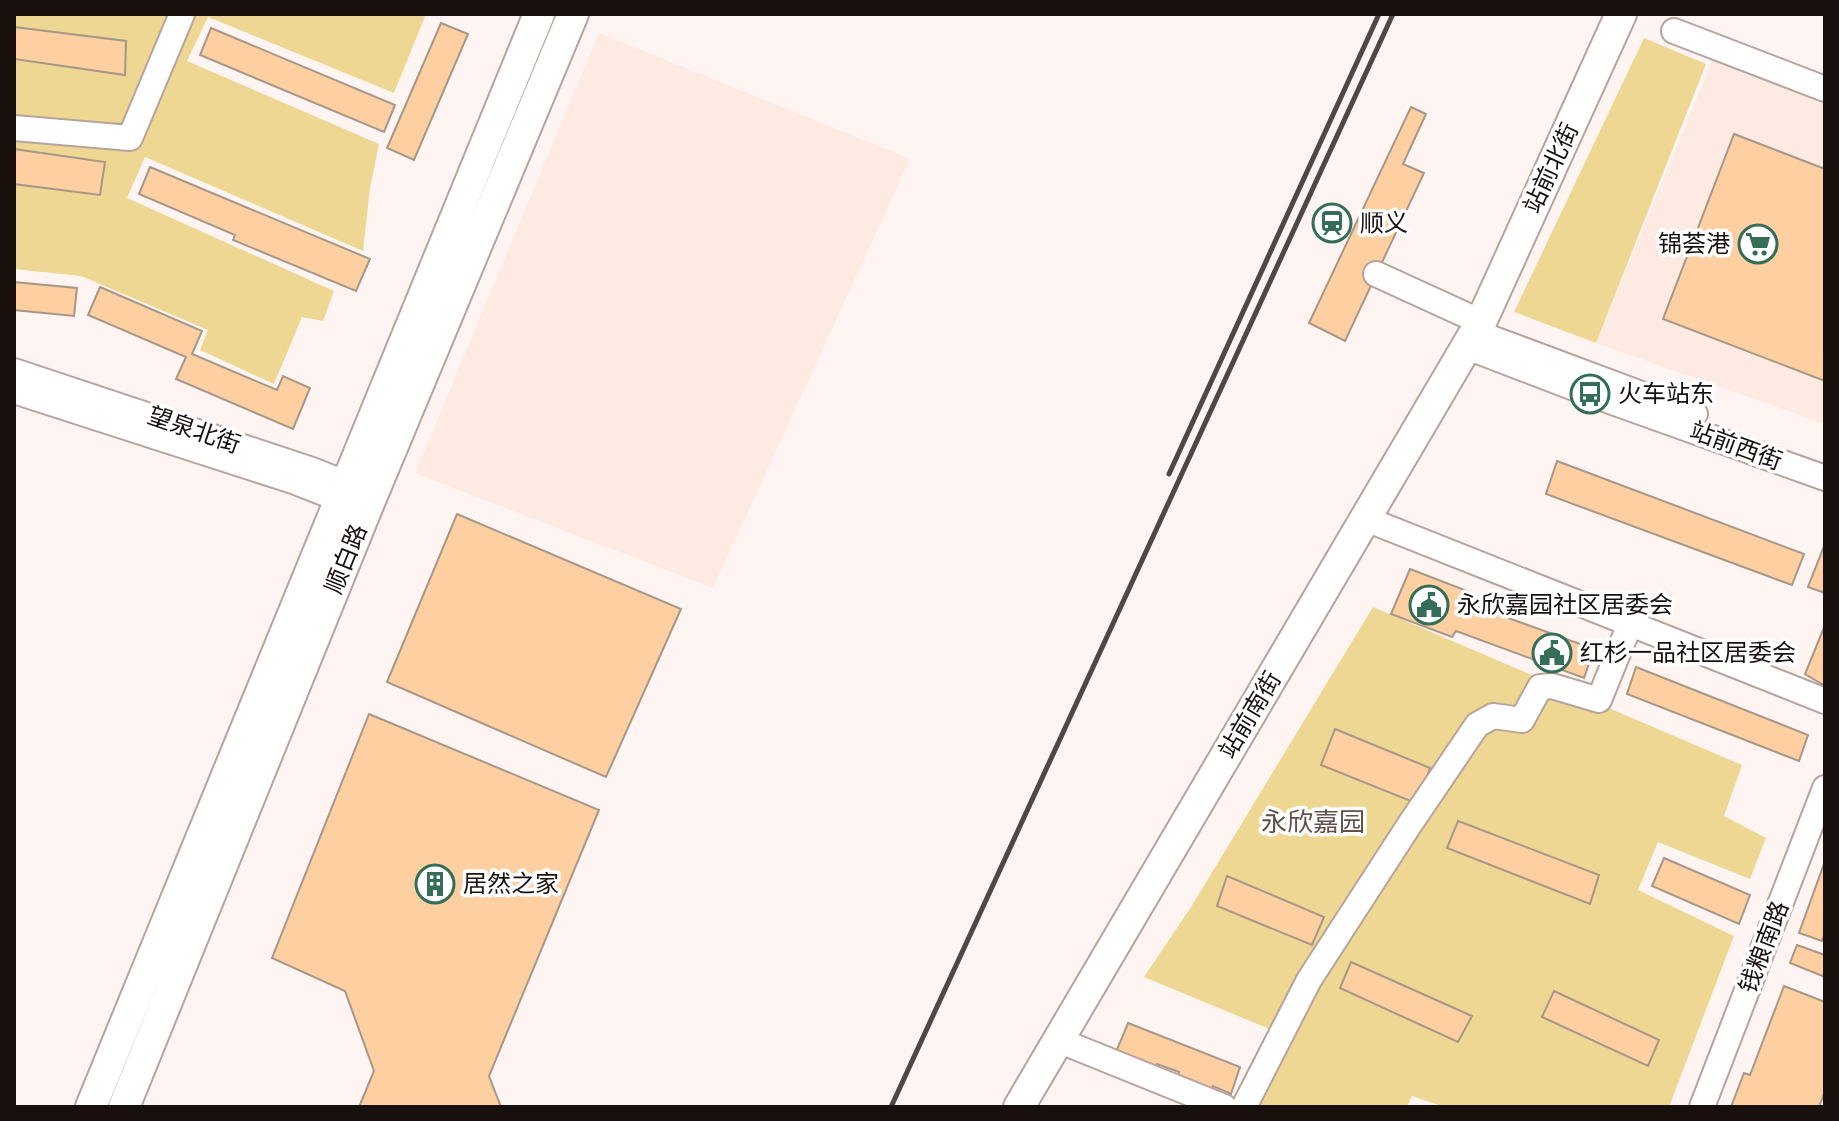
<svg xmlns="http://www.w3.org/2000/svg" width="1839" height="1121" font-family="'DejaVu Sans','Noto Sans SC',sans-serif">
<rect width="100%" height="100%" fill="#fef5f2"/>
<!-- built -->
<path fill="#fceae3" d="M599,33L910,159L713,588L415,473Z
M1714,56L1825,99V424L1596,343Z"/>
<!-- green -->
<path fill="#eed792" d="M14,14H426L394,93L208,17L187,61L379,144L370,188L363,251L145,157L127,198L334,291L323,321L302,317L274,384L200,350L208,330L81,276L14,269Z
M1644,38L1706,64L1596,343L1514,312Z
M1373,607L1742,765L1724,816L1766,838L1750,879L1658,842L1638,890L1734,936L1669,1107H1444L1412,1096L1407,1107H1232L1275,1033L1267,1028L1144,977L1191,907Z"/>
<!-- building -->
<path fill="#fdcfa1" stroke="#a69789" stroke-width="2" d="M441,23L468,34L414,160L387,148Z
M14,27L126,41L125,75L14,59Z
M211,28L395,105L384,132L200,55Z
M1411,107L1426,114L1403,164L1424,173L1345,341L1309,323Z
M1734,134L1825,169V381L1663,319Z
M14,149L105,162L100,195L14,184Z
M150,167L370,259L356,291L233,240L235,235L139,194Z
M14,282L77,288L74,316L14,310Z
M100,287L202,331L192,354L277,390L283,376L310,388L293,429L176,379L186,357L88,315Z
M1557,461L1804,554L1792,585L1546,494Z
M457,514L681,609L606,777L387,682Z
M1824,546L1825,547V593L1808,587Z
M1410,569L1470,592L1467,603L1594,649L1584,678L1456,631L1452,637L1391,614Z
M1825,625V686L1805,674Z
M1636,667L1808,735L1799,761L1627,694Z
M369,714L599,810L489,1076L501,1107H359L374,1071L345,991L272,958Z
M1335,729L1430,768L1418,804L1321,765Z
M1458,821L1599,875L1590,904L1447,848Z
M1664,858L1750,895L1739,924L1652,886Z
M1825,861V934L1822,941L1799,933Z
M1227,876L1324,917L1312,945L1217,906Z
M1797,945L1825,955V977L1790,963Z
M1351,962L1472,1016L1458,1042L1340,988Z
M1784,986L1825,1002V1091L1819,1107H1731L1744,1073L1750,1075Z
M1554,991L1659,1040L1648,1066L1542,1017Z
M1128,1023L1240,1067L1231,1094L1213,1086L1209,1097L1176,1083L1179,1072L1157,1064L1153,1074L1116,1052Z"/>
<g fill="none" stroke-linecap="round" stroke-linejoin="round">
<!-- minor casing -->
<g stroke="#b7a39b" stroke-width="28">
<path id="minor" d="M1674,31L1825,89
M14,128L130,138L182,14
M1376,274L1481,322
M1475,332L1695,414
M1467,347L1590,394L1825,478
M14,371L312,470L363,490
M14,391L293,481L357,506
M1366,519L1825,701
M1058,1040L1224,1107
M1244,1107L1309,980L1408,827L1477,725L1493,716L1522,720L1540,687L1552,686L1599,700L1630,624
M1702,1107L1825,788"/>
</g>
<!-- major casing -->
<g stroke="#b7a39b" stroke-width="34">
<path id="major" d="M91,1107L539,14
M124,1107L366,510L573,14
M1019,1107L1481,322L1621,14"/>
</g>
<!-- minor -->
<use href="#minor" stroke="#fff" stroke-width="24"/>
<!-- major -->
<use href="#major" stroke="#fff" stroke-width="30"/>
<!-- rail -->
<path stroke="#4f4744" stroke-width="5" d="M1169,474L1379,14
M891,1107L1393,14"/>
</g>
<!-- icons -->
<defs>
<g id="station-ring" transform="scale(2)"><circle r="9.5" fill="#fff" stroke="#346e57" stroke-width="1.5"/><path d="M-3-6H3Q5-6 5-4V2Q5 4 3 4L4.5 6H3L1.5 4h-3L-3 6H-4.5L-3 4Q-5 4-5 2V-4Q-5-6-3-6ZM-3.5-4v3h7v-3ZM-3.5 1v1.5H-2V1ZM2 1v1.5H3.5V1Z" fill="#346e57"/></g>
<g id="supermarket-ring" transform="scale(2)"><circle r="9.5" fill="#fff" stroke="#346e57" stroke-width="1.5"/><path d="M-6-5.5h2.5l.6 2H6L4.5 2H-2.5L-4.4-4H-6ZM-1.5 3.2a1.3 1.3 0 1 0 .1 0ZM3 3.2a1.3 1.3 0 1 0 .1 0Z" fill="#346e57"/></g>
<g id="bus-ring" transform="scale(2)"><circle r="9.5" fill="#fff" stroke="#346e57" stroke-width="1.5"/><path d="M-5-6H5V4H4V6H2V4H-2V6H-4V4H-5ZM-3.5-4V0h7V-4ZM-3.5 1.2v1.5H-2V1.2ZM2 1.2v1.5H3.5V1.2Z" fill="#346e57"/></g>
<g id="civic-ring" transform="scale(2)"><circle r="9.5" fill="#fff" stroke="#346e57" stroke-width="1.5"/><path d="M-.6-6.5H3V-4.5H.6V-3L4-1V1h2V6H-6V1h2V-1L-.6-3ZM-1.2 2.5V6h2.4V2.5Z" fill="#346e57"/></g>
<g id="building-ring" transform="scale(2)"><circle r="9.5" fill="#fff" stroke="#346e57" stroke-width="1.5"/><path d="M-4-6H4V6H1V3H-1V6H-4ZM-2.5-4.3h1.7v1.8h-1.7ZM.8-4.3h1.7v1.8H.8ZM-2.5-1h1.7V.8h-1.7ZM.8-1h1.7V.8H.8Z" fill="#346e57"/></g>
</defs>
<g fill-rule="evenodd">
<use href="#station-ring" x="1332" y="223"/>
<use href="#supermarket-ring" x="1758" y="244"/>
<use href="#bus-ring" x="1590" y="394"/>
<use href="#civic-ring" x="1429" y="605"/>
<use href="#civic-ring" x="1552" y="653"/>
<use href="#building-ring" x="435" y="884"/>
</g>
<g text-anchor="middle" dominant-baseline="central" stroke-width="7" stroke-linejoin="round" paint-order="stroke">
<!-- street labels -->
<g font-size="24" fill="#17100d" stroke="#fff">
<text transform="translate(1551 168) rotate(-65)">站前北街</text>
<text transform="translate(194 430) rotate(19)">望泉北街</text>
<text transform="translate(1736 446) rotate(20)">站前西街</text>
<text transform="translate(346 559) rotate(-68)">顺白路</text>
<text transform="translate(1250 715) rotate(-59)">站前南街</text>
<text transform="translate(1764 947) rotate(-69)">钱粮南路</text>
</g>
<!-- poi labels -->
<g font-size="24" fill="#17100d" stroke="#fff" text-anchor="start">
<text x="1360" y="223">顺义</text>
<text x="1730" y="244" text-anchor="end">锦荟港</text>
<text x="1618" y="394">火车站东</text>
<text x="1457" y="605">永欣嘉园社区居委会</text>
<text x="1580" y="653">红杉一品社区居委会</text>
<text x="463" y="884">居然之家</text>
</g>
<!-- neighbourhood labels -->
<g font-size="26" fill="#614f48" stroke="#fff">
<text x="1313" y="822">永欣嘉园</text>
</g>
</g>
<!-- border -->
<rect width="1839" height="1121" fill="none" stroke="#17100d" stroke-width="32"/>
</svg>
